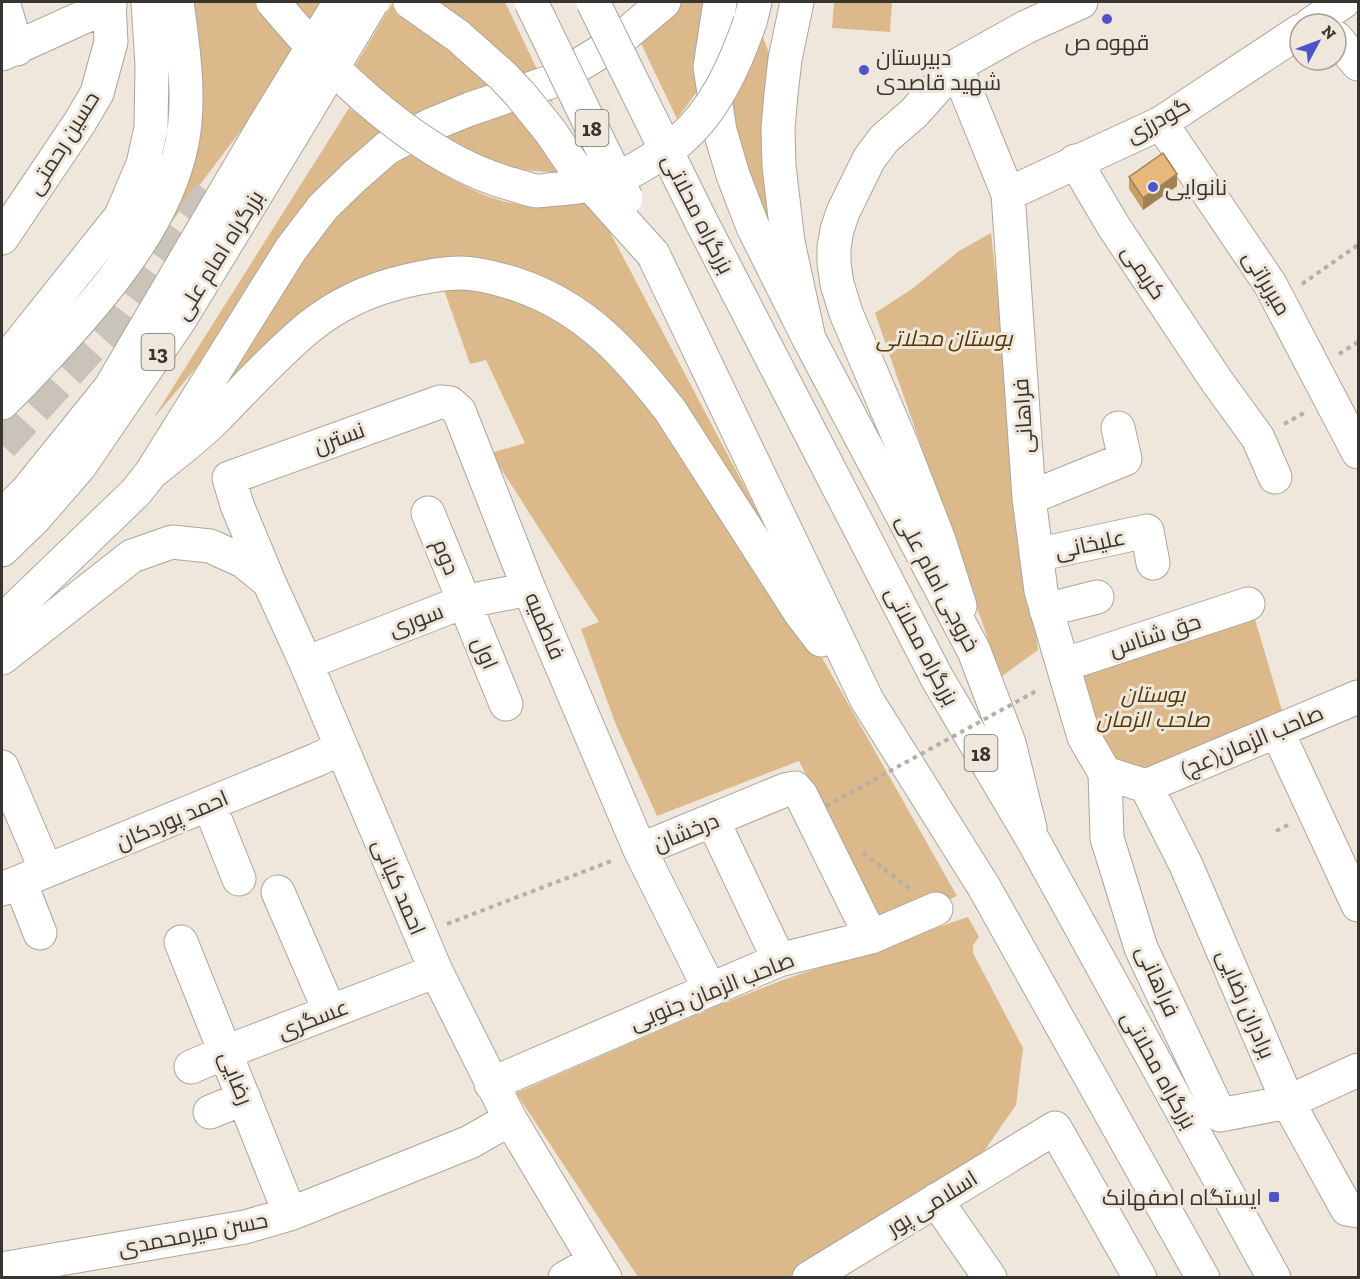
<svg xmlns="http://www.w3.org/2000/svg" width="1360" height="1279" font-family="'Zilla Slab',Cairo,serif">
<rect width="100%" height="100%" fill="#efe7dc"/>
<!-- green -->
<path fill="#dbb98b" d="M188,2H255L294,52L255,112L154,245Z
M292,2H323L310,24Z
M393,2H394L503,90L418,120L352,71Z
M440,2H505L554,105C518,67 481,33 440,2Z
M675,2H710L707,78L677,119L638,37Z
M834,2H892L890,32L832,28Z
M760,30L773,63L787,273L724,106Z
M514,104L569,172C512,174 488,161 439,134Z
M349,108L390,137L153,419Z
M403,149C443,174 485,204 534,206C554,207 574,203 594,202L815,620L622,332L600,311L540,277L310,307L278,332L199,414L322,228Z
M991,233L1038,650L1001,677L875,313L912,289L959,251Z
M443,287L484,290L555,314L634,383L689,466L722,522L816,647L957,896L885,927L799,761L657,816L616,725L581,629L599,622L491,453L525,443L486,360L470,364Z
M1254,616L1283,714L1143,774L1112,763L1092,721L1079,669Z
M968,917L979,937L973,945V953L1023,1048L1016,1105L973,1167L811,1267L789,1277H638L516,1093L719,1005L783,980Z"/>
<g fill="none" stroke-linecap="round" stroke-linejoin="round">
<!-- highway-tunnel -->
<path stroke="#cac3ba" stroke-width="33" stroke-dasharray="33 16" stroke-linecap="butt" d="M2,445L115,321L210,193"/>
<!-- minor casing -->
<g stroke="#aca59a" stroke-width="35">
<path id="minor" d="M3,2L17,49
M1311,24L1343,2
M1336,38L1358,64
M2,54L110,5
M956,66L1008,194L1029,498L1041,591L1084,737L1105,773L1146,786
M1161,123L1270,284L1358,452
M1075,161L1114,227L1216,380L1258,438L1275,477
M1008,194L1161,123L1300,31
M2,238L80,122L97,93L111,42L109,2
M1029,498L1125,459L1118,428
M428,513L506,704
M2,515L26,492L110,388L264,126
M1036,555L1147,531L1153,563
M960,606L939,540L902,445L846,313L837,284L834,263V247L837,230L843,212L869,159L884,139L914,113L956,66L1026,27L1081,2
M1046,610L1097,597
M2,658L132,556L172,542L210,546L243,561L269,582
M306,663L463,602L529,589
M1063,665L1248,604
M1277,731L1358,905
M2,767L46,870
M1105,773L1107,838L1141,948L1220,1115L1288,1102L1358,1070
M1146,786L1186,865L1288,1102L1347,1209L1358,1211
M1146,786L1358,697
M209,804L239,879
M713,821L779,960
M640,850L785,790L795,788L801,795L871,937
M20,882L40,933
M2,889L316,760L341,748
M278,892L330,1012
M181,942L290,1214
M191,1067L226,1052L436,971
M491,1084L779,960L871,937L936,909
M210,1112L244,1098
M936,1200L990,1278
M2,1269L245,1227L290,1214L470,1142L510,1119
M565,1278L595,1261
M605,1278L510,1119L436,971L306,663L269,582L237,505L229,478L440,402L450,403L459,411L529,589L640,850L710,990
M809,1278L1055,1128L1140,1278"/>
</g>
<!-- major casing -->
<g stroke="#aca59a" stroke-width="35">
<path id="major" d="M797,2L785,59L781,94L778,128L779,166L788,242L809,339L974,651L1009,743L1030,828"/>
</g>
<!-- highway casing -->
<g stroke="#aca59a" stroke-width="35">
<path id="highway" d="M720,2L710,67L720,131L733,175L753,227L809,339
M750,22L755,2
M701,221L937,678L1034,842L1274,1278
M653,254L867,700L984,887L1203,1278
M2,365L121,216L143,164L151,128L152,65L148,2
M2,403C23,383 42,362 62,340C112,285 167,218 182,143C191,99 183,45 177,2
M151,473C172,456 195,439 214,420C245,389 274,356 308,328C336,305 371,289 406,281C423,277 442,273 460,273C479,273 500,279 518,285C586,308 627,355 670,410L801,614L821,640
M2,550L34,519L80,466L179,321L291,137
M2,621L136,492L151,473L291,249L323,207L355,176L387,148L433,124L470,109L553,81L618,41L664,2"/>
</g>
<!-- path -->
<path stroke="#b5afa6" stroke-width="4" stroke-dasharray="4.5 4.5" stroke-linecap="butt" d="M1302,284L1358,245
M1339,354L1358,342
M1284,424L1306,412
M1276,831L1290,824
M863,853L910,889
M447,924L614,860"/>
<!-- minor -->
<use href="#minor" stroke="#fff" stroke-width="33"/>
<!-- major -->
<use href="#major" stroke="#fff" stroke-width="33"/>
<!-- highway -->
<use href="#highway" stroke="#fff" stroke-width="33"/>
<!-- minor-bridge casing -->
<g stroke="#aca59a" stroke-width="35" stroke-linecap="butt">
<path id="minor-bridge" d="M264,126L340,2"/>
</g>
<!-- highway-bridge casing -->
<g stroke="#aca59a" stroke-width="35" stroke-linecap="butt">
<path id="highway-bridge" d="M273,2C332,73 423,162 515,185C522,187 529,190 537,191C544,191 552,189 559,189C594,186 619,181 649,161C658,155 670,149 679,141C715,111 735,65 750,22
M410,2L458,36L503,76L520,94L550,131L573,165L653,254
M531,2L626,198
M593,2L701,221
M291,137L372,2"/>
</g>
<!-- path-bridge -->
<path stroke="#b5afa6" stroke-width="4" stroke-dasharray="4.5 4.5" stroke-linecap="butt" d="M826,806L1038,690"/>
<!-- minor-bridge -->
<use href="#minor-bridge" stroke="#fff" stroke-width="33"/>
<!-- highway-bridge -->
<use href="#highway-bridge" stroke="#fff" stroke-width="33"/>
</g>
<!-- wall -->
<path fill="#c69f69" d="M1129,177L1177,186L1143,210L1129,189Z"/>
<!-- shaded-wall -->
<path fill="#a18255" d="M1177,174V186L1143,210V198Z"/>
<!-- building -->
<path fill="#e6b97a" stroke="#a18255" stroke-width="1.5" d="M1163,153L1177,174L1143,198L1129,177Z"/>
<!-- markers -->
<g fill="#4e55cb" stroke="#efe7dc" stroke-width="2">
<circle cx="1107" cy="19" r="6"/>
<circle cx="864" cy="70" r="6"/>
<circle cx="1153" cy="187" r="6"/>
<rect x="1268" y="1191" width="12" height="12" rx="3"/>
</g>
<g text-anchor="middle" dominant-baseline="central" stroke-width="6" stroke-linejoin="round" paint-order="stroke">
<!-- shield labels -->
<g fill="#efe7dc" stroke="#6f6a64" stroke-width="1.5">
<rect x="575.5" y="110" width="33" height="36" rx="4.5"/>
<rect x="141.5" y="334" width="33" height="36" rx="4.5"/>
<rect x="964.5" y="735" width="33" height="36" rx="4.5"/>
</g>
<g font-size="21" font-weight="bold" fill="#383531">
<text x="592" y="128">18</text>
<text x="158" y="352">13</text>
<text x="981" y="753">18</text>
</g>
<!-- poi labels -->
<g font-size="22" fill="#383531" stroke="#efe7dc" text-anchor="start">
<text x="1107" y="42" text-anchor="middle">قهوه ص</text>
<text x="876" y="57">دبیرستان<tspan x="876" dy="25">شهید قاصدی</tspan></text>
<text x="1165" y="187">نانوایی</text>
<text x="1262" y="1197" text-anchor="end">ایستگاه اصفهانک</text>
</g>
<!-- street labels -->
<g font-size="22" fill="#383531" stroke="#efe7dc">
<text transform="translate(1158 120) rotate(-29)">گودرزی</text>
<text transform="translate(63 143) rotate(-58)">حسین رحمتی</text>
<text transform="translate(698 214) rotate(63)">بزرگراه محلاتی</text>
<text transform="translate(219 255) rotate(-58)">بزرگراه امام علی</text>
<text transform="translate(1144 272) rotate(56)">کریمی</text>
<text transform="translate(1267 283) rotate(59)">میربراتی</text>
<text transform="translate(1023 416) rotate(-94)">فراهانی</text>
<text transform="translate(339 438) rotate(-20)">نسترن</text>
<text transform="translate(1090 544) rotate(-12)">علیخانی</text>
<text transform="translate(446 557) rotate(68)">دوم</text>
<text transform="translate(938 583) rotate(62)">خروجی امام علی</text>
<text transform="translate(416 620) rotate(-21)">سوری</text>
<text transform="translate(545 626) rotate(67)">فاطمیه</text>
<text transform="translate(1155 635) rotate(-18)">حق شناس</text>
<text transform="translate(922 646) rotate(62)">بزرگراه محلاتی</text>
<text transform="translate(485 653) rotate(67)">اول</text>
<text transform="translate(1252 741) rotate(-23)">صاحب الزمان(عج)</text>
<text transform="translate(172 820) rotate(-23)">احمد پوردکان</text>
<text transform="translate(686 832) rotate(-22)">درخشان</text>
<text transform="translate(399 887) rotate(67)">احمد کیانی</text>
<text transform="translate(1158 981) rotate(66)">فراهانی</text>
<text transform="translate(712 991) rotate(-22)">صاحب الزمان جنوبی</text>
<text transform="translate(1246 1004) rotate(67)">برادران رضایی</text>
<text transform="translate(313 1019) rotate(-21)">عسگری</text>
<text transform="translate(1159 1070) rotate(61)">بزرگراه محلاتی</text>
<text transform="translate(236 1078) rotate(68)">رضایی</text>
<text transform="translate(932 1203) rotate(-32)">اسلامی پور</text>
<text transform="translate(193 1234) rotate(-11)">حسن میرمحمدی</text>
</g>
<!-- park labels -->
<g font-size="22" font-style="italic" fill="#553802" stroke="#efe7dc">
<text x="944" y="338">بوستان محلاتی</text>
<text x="1153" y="694">بوستان<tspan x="1153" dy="25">صاحب الزمان</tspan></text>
</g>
</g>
<!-- border -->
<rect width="1360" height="1279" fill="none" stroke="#383531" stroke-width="6"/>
<!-- north arrow -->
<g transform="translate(1318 42) rotate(49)"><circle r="28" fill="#efe7dc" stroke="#a6a098" stroke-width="1.5"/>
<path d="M0-4.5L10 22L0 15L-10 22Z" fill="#4e55cb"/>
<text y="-9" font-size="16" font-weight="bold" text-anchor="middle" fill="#383531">N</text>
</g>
</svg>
